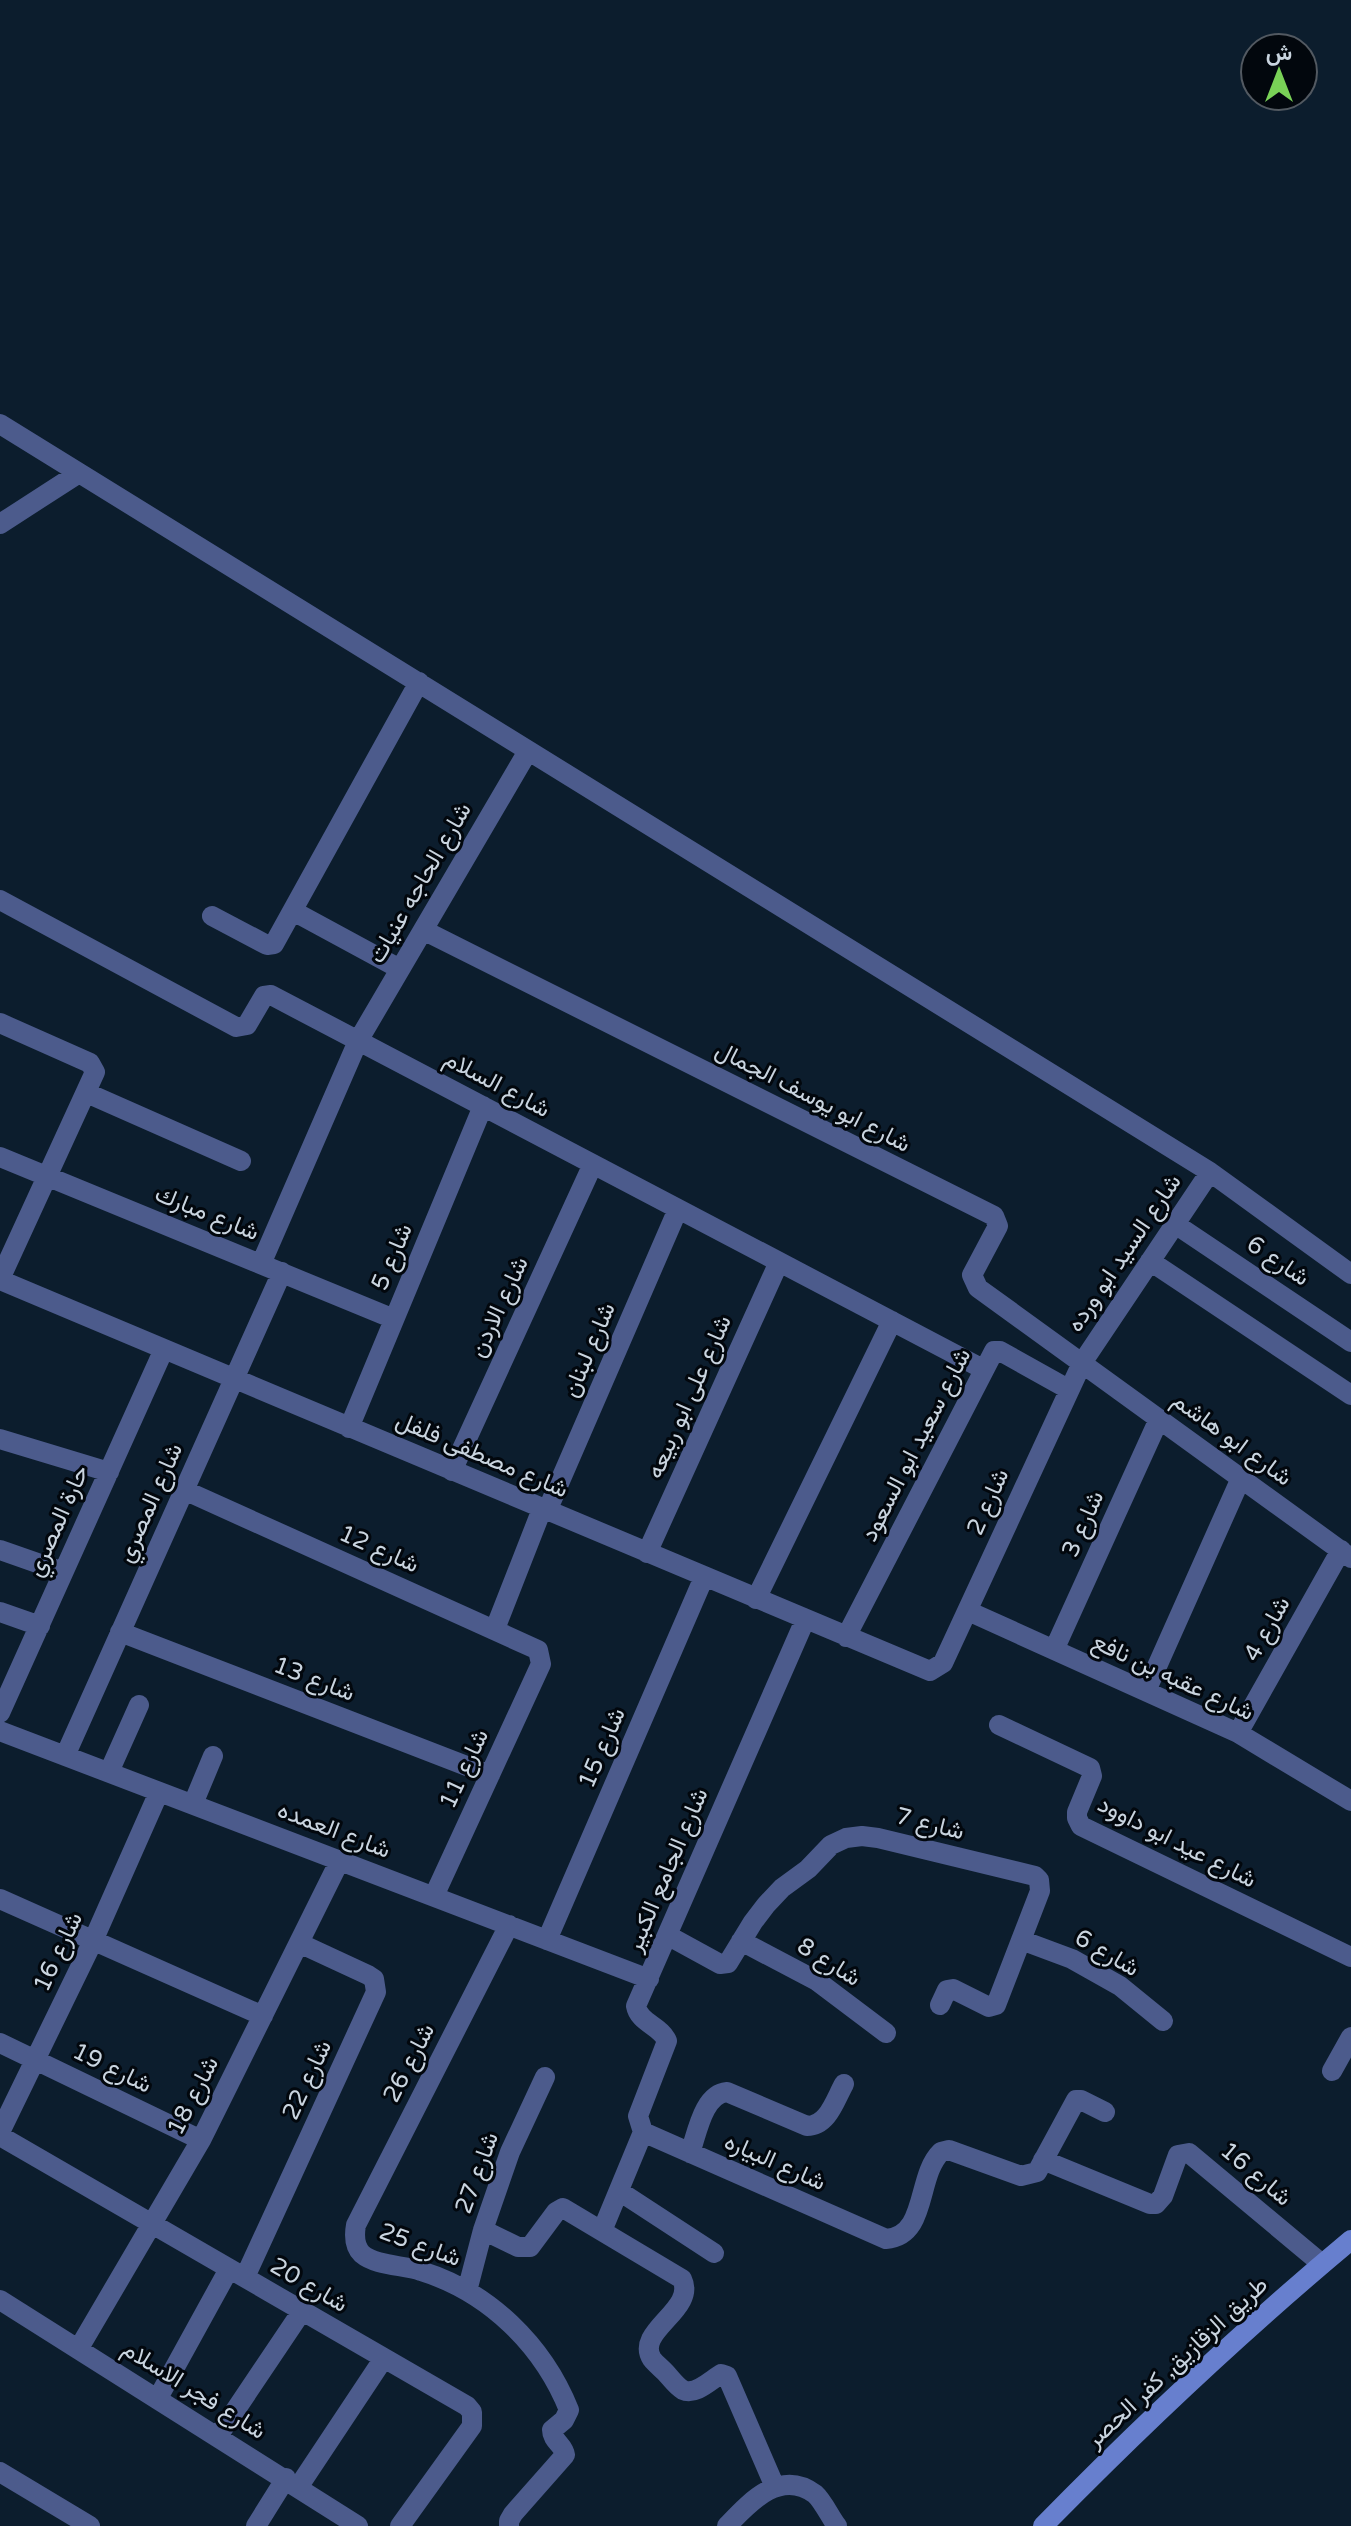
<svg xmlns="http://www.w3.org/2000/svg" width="1351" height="2526" font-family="'Varela Round',Vazirmatn,sans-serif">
<rect width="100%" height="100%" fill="#0c1d2d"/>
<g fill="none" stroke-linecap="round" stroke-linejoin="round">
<!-- minor -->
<path stroke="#4c5b8c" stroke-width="20" d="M0,424L1210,1172L1351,1274
M0,524L79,473
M0,900L236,1027L247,1025L264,996L271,995L983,1369
M293,911L400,969
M212,916L267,945L274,944L419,682
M423,930L994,1216L998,1226L972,1275L978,1288L1351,1558
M0,1023L90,1063L95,1072L0,1279
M87,1093L241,1161
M0,1157L394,1319
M1175,1224L1351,1342
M1150,1261L1351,1395
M261,1264L358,1041L528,751
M0,1280L930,1671L943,1663L1082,1363L1210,1172
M349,1428L483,1106
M0,1439L109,1472
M452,1471L593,1164
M184,1490L538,1650L541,1664L434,1896
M547,1511L678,1209
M0,1550L63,1572
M647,1553L779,1262
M756,1599L892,1321
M968,1611L1238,1733L1351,1801
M0,1612L40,1626
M495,1629L542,1509
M120,1632L490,1775
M846,1637L994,1351H1000L1068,1389
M1054,1650L1159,1419
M1146,1691L1241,1478
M0,1713L164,1349
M999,1725L1090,1768L1092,1776L1077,1812V1818L1081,1826L1351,1957
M0,1731L649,1979
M1238,1733L1341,1550
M65,1756L282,1272
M109,1772L139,1705
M193,1804L213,1756
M0,1899L263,2016
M509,1925L356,2225C354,2236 354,2246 362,2254C376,2266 404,2265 421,2271C489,2292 543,2345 569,2410L564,2420L552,2430C552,2441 564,2445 565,2455L513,2514L509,2521V2526
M667,1935L720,1964L728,1963L753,1922L766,1905L782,1888L808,1869L831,1845L846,1838L862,1836L878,1838L1035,1876L1039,1880L1040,1891L996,2005L989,2007L953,1989L947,1990L940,2005
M547,1940L704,1577
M1021,1940L1072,1959L1120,1986L1163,2021
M741,1941L817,1981L886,2033
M0,2043L201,2140
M1332,2071L1351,2037
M0,2132L93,1941L159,1792
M643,2132L886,2239C928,2236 916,2176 941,2152L949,2150L1021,2176L1037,2172L1076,2100H1081L1105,2112
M643,2132L638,2116L667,2041C661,2026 639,2023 636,2006L805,1620
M0,2136L467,2406L472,2412V2426L400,2526
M690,2153C697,2134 703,2094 727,2092L807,2126C828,2126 835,2100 844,2084
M1043,2160L1150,2204H1156L1163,2196L1178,2155L1189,2153L1322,2264
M619,2191L714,2253
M483,2230L518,2247H530L556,2212L563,2208L682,2279C697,2310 634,2331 652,2359C655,2363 661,2368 665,2372C670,2377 676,2386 683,2390C695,2396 711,2380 721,2374L727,2376L775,2487
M602,2231L643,2132
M245,2277L376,1992L374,1979L368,1975L299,1943
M467,2291L483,2230L510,2152L545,2077
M0,2300L358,2526
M79,2348L201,2140L340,1860
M158,2398L229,2269
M218,2436L302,2311
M0,2472L90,2526
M299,2486L384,2358
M256,2526L286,2478
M727,2526C749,2503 780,2468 815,2494C823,2501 830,2517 837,2526"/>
<!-- secondary -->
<path stroke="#677fce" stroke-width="20" d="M1043,2526C1141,2426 1243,2330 1351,2240"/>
</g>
<g text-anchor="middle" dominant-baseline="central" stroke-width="6" stroke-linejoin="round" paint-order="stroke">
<!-- street labels -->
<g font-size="24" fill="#c9d4df" stroke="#02070d">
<text transform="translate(420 883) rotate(-60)">شارع الحاجه عنيات</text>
<text transform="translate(497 1084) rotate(28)">شارع السلام</text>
<text transform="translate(813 1097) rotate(27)">شارع ابو يوسف الجمال</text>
<text transform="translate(207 1213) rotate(22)">شارع مبارك</text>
<text transform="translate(1124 1253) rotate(-56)">شارع السيد ابو ورده</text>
<text transform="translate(392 1257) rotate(-67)">شارع 5</text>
<text transform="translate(1278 1261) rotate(34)">شارع 6</text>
<text transform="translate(499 1307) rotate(-65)">شارع الاردن</text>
<text transform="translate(589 1350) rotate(-67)">شارع لبنان</text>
<text transform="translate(689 1397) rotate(-66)">شارع على ابو ربيعه</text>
<text transform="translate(1232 1439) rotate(36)">شارع ابو هاشم</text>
<text transform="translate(916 1445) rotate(-63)">شارع سعيد ابو السعود</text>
<text transform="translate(482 1455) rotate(23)">شارع مصطفى فلفل</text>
<text transform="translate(988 1502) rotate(-66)">شارع 2</text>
<text transform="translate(150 1503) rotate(-66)">شارع المصري</text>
<text transform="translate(58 1521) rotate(-66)">حارة المصري</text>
<text transform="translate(1083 1524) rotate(-66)">شارع 3</text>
<text transform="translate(379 1549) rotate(24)">شارع 12</text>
<text transform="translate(1267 1629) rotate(-61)">شارع 4</text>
<text transform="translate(1173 1677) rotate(25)">شارع عقبه بن نافع</text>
<text transform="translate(314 1679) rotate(21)">شارع 13</text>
<text transform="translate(602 1748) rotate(-67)">شارع 15</text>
<text transform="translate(464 1769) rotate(-65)">شارع 11</text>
<text transform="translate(930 1824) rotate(14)">شارع 7</text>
<text transform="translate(334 1830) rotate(21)">شارع العمده</text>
<text transform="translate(1177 1842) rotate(27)">شارع عيد ابو داوود</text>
<text transform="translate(667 1870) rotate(-67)">شارع الجامع الكبير</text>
<text transform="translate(58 1952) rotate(-65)">شارع 16</text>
<text transform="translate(1107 1953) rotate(30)">شارع 6</text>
<text transform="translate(829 1962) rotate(32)">شارع 8</text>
<text transform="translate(409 2063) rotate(-63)">شارع 26</text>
<text transform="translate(112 2068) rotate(26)">شارع 19</text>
<text transform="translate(307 2080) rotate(-65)">شارع 22</text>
<text transform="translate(193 2096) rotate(-63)">شارع 18</text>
<text transform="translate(775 2162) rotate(24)">شارع البياره</text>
<text transform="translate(477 2173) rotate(-70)">شارع 27</text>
<text transform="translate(1256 2174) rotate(40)">شارع 16</text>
<text transform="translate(420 2245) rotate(20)">شارع 25</text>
<text transform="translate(309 2285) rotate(30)">شارع 20</text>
<text transform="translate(1177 2362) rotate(-43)">طريق الزقازيق, كفر الحصر</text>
<text transform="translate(194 2390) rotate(32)">شارع فجر الاسلام</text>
</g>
</g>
<!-- north arrow -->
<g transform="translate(1279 72)"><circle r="38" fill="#02070d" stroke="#525961" stroke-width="2"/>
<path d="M0-6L14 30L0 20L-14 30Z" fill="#79d157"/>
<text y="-12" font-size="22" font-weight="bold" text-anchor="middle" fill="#c9d4df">ش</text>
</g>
</svg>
